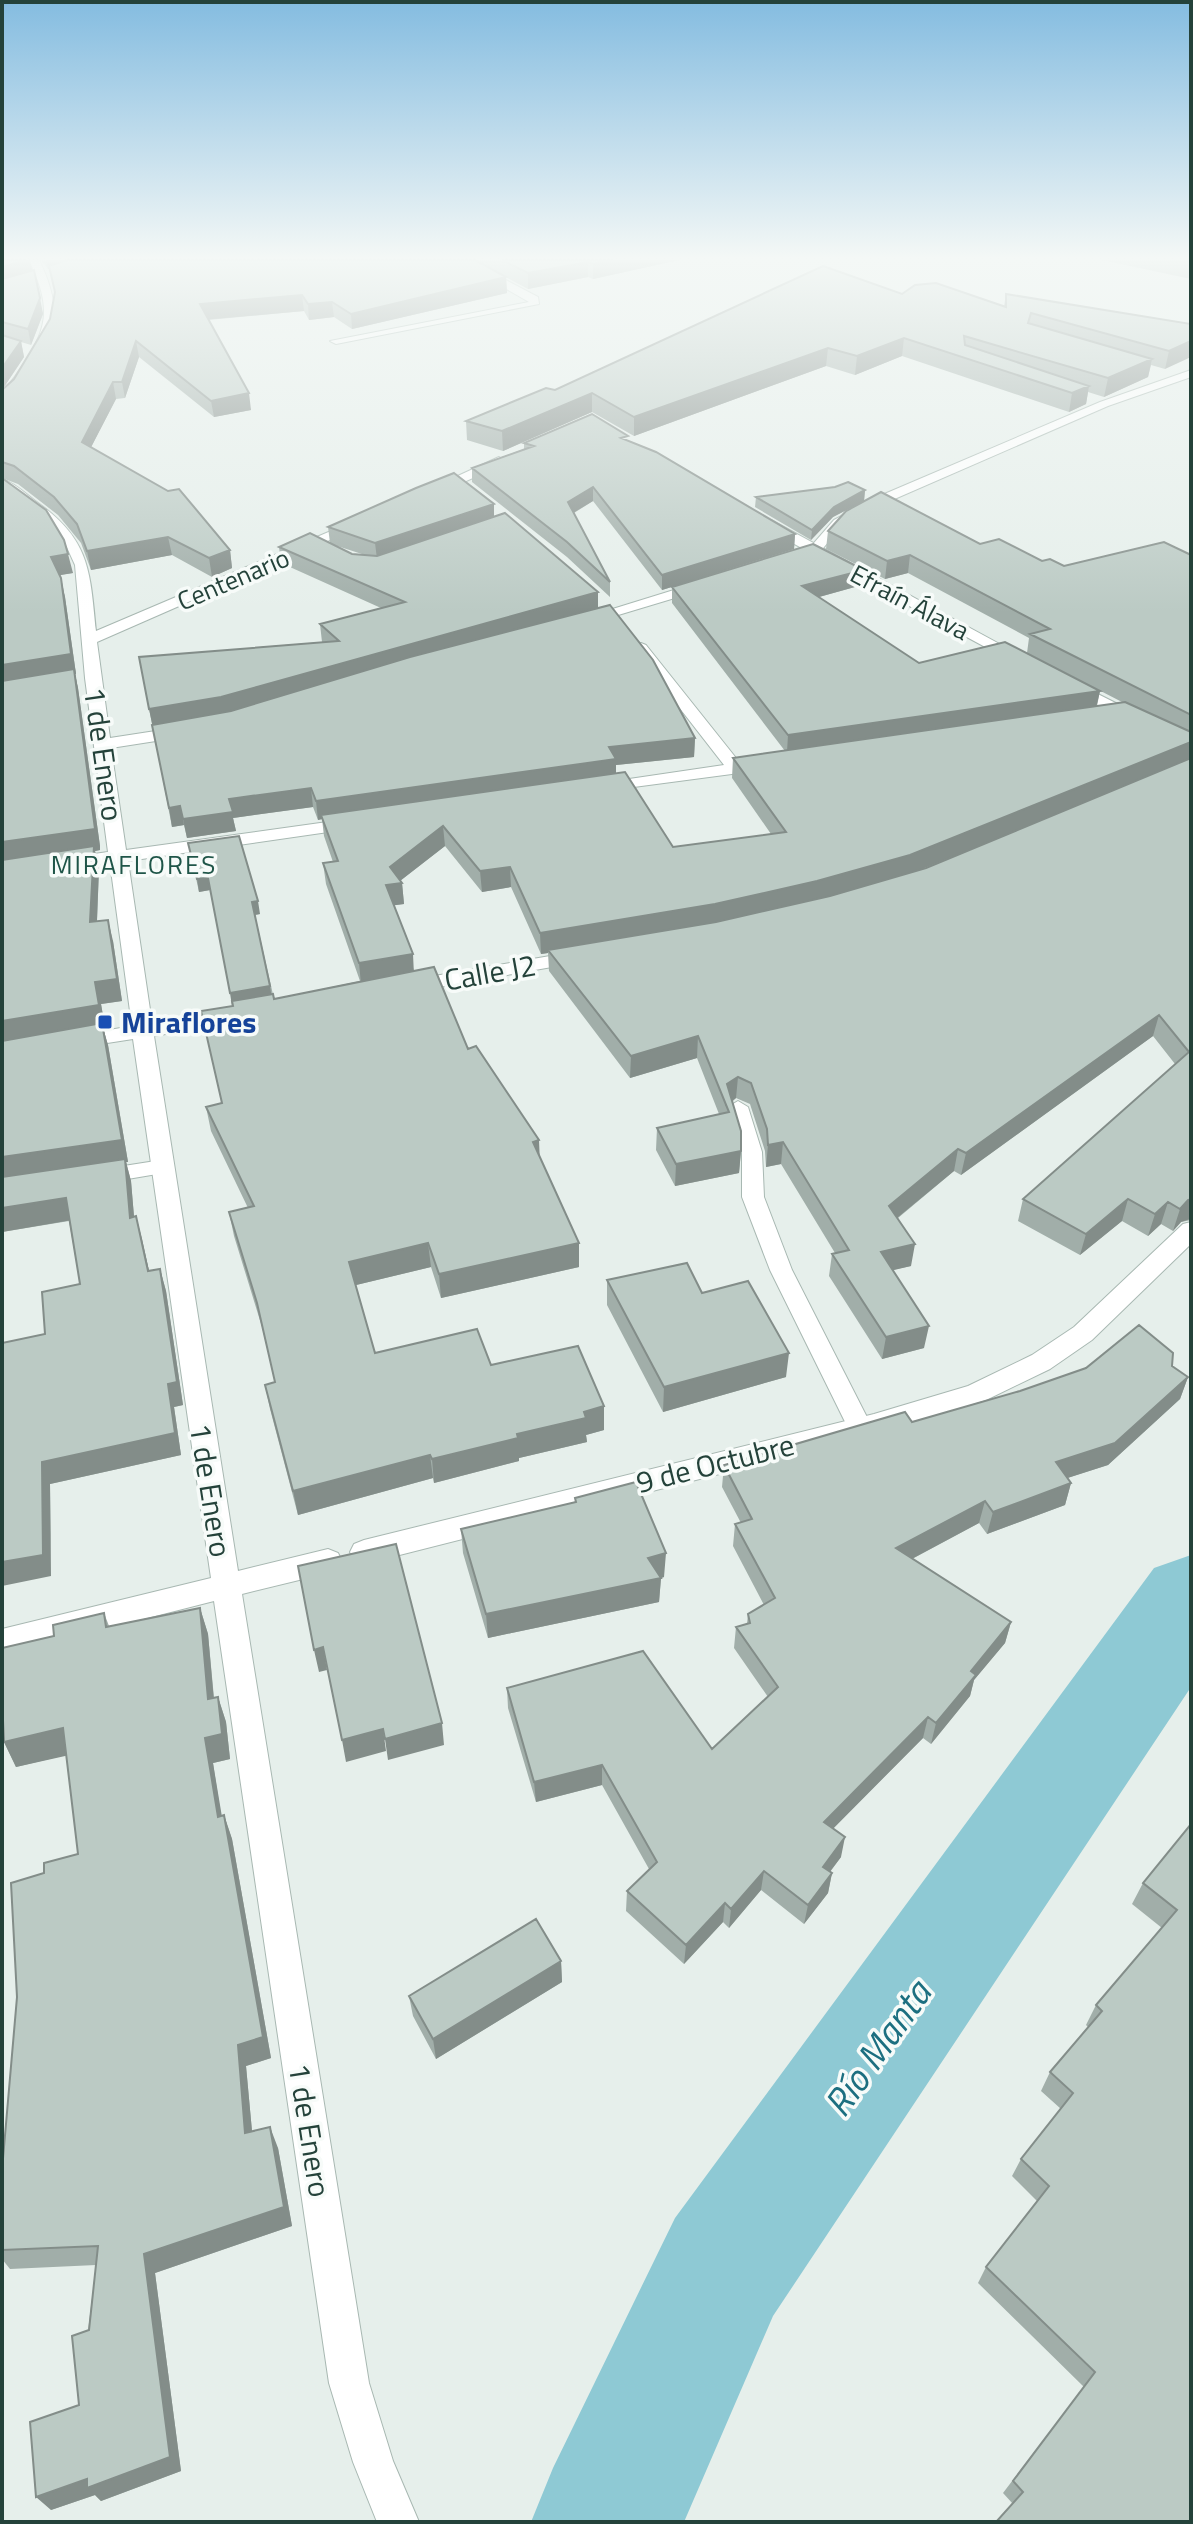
<svg xmlns="http://www.w3.org/2000/svg" width="1193" height="2524" font-family="'Titillium Web',sans-serif">
<rect width="100%" height="100%" fill="#e6efeb"/>
<g fill="none" stroke-linecap="round" stroke-linejoin="round">
<!-- river -->
<path fill="#8ec9d4" fill-rule="evenodd" d="M1191,1555V1687L773,2316L684,2522H531L553,2468L675,2218L1154,1568Z"/>
<!-- service casing -->
<g stroke="#a8b8b2" stroke-width="2">
<path id="service" d="M1191,370V377L1108,406L883,504L842,526L818,554L807,551L834,520L875,498L1100,402Z
M738,1101L748,1107L762,1152L764,1197L792,1270L872,1427L869,1434H851L770,1270L742,1197V1152L728,1107Z
M162,1160L169,1162L172,1167L169,1172L98,1184L88,1177L98,1170Z"/>
</g>
<!-- minor casing -->
<g stroke="#a8b8b2" stroke-width="2">
<path id="minor" d="M29,260H39C73,329 44,350 6,407L2,408C2,393 8,386 16,375C48,330 53,310 29,260Z
M456,260H468L538,297L539,304L336,344L330,341L529,302Z
M499,457L505,461L504,464L435,495L423,492Z
M2,479C15,483 27,495 38,503C90,540 90,571 96,631L352,522L364,525L97,642L110,738L188,726L196,731L188,736L111,748L126,850L356,818L365,823L356,828L128,861L152,1023L236,1010L246,1016L236,1022L154,1036L238,1571L328,1549L338,1553L342,1561L338,1569L328,1573L242,1594L369,2383L393,2461L419,2522H377L353,2462L329,2383L214,1601L2,1655V1629L211,1578L133,1039L75,1048L65,1042L75,1036L132,1026L110,863L2,879V867L108,852L85,678L75,565L65,543L51,525L2,489Z
M761,520H771L1027,659L1013,662L761,526Z
M703,581L710,585L708,588L585,625L577,620Z
M641,643L646,645L740,763L763,760L772,765L769,769L596,792L593,788L602,783L724,765L633,648Z
M1070,680L1191,741V753L1064,688L1062,685Z
M579,951L589,957L586,961L411,992L401,986L411,980Z
M1191,1222V1244L1092,1340L1050,1369L986,1400L874,1435L364,1564L354,1560L350,1552L354,1544L364,1540L874,1414L968,1386L1032,1355L1074,1327L1183,1224Z"/>
</g>
<!-- service -->
<use href="#service" fill="#fff" fill-rule="evenodd"/>
<!-- minor -->
<use href="#minor" fill="#fff" fill-rule="evenodd"/>
</g>
<!-- wall -->
<path fill="#a1aea9" fill-rule="evenodd" d="M2,260L32,270L43,314L31,345L21,342L24,357L2,390Z
M41,260H679L593,279L588,277L528,289L489,268L506,277L507,293L352,329L334,317L309,320L304,311L208,320L251,410L214,417L139,357L125,398L116,399L91,447L230,550L232,568L212,577L172,555L91,570L81,543L58,515L18,484L2,478L73,573L59,575L65,597L76,674H75L78,688L100,846V850L95,851L99,868L97,922L113,941L122,1001L101,1004L105,1027L103,1028L108,1045L128,1162H126L131,1181L134,1217L136,1216L149,1271L160,1269L166,1291L183,1405L174,1407L181,1455L50,1484L51,1576L45,1334L80,1284L69,1221L2,1232V390L14,379L50,319L55,293L49,269H48Z
M1102,260H1191V279Z
M902,294L1004,306L1006,294L1191,324L1165,369L1151,365L1148,377L1104,397L1088,392L1086,404L1069,412L902,356L855,375L826,366L634,436L592,412L503,451L467,440L466,421L555,390Z
M628,441L795,534L794,549L662,590L593,501L574,513L610,582V597L567,557L472,482V468L524,449V443Z
M865,490L864,501L833,517L811,540L755,507L756,497Z
M494,516L598,608L695,738L694,757L616,765V774L673,847L771,834L732,778L733,758L785,751L672,603V587L862,585L819,597L919,663L1100,691L1097,706L1122,702L1027,653L1029,638L908,573L885,579L826,549L828,531L980,544L1064,566L1191,555V1220L1181,1222L1173,1231L1161,1224L1148,1236L1122,1221L1080,1255L1018,1221L1023,1199L1175,1064L1153,1036L961,1175L954,1171L898,1218L911,1266L892,1270L924,1348L882,1359L829,1276L832,1254L835,1253L781,1164L766,1167L765,1151L750,1104L736,1098L732,1102L741,1151L739,1173L675,1186L656,1150L657,1128L719,1114L697,1058L630,1078L549,971L548,953L541,954L511,887L482,892L445,846L400,881L402,883L404,904L394,905L414,971L468,1049L539,1140V1156L579,1243V1267L441,1298L431,1267L356,1285L375,1353L491,1365L604,1430L586,1435L587,1442L519,1458V1461L434,1483L433,1478L298,1515L270,1409L265,1385L275,1382L262,1327L234,1236L229,1212L248,1208L211,1131L206,1107L221,1103L233,1006L210,890L199,892L191,855L260,914L255,915L274,999L360,981L326,884L323,863L333,862L324,836L322,819L318,820L313,807L233,818L236,831L187,838L184,825L172,827L139,657L322,642L320,624L381,608L281,563L279,547L330,543L328,527ZM331,544L365,555L352,554ZM1009,834L926,868L919,870Z
M607,1280L702,1293L786,1377L663,1412L607,1305Z
M1172,1366L1188,1377L1180,1399L1108,1465L1067,1478L1071,1483L1065,1505L987,1534L979,1523L912,1559L1011,1622L1005,1643L974,1680L970,1696L931,1744L923,1738L833,1828L841,1857L830,1872L832,1873L828,1893L804,1924L761,1890L729,1928L723,1922L684,1964L626,1911L627,1891L649,1869L602,1785L536,1802L508,1708L507,1688L712,1749L768,1697L734,1648L736,1627L747,1624L748,1614L764,1605L733,1546L735,1524L741,1523L722,1487L724,1465L912,1422Z
M575,1498L664,1577L661,1578L659,1602L488,1638L463,1553L461,1529L575,1502Z
M200,1608L208,1634L214,1698L218,1697L226,1722L230,1759L213,1763L221,1816L224,1815L232,1839L271,2058L246,2066L252,2131L278,2148L292,2226L155,2273L181,2471L101,2501L95,2495L51,2510L79,2405L96,2265L10,2269L2,2259V2170L44,1873L78,1854L66,1755L16,1767L4,1742L54,1636L104,1613L109,1626Z
M1191,1824V2522L1013,2504L1003,2493L1084,2387L978,2283L986,2267L1037,2201L1012,2176L1021,2159L1061,2109L1041,2091L1050,2072L1088,2027L1086,2025L1096,2005L1162,1928L1132,1904L1143,1883Z
M561,1961L562,1982L436,2059L413,2016L409,1996Z"/>
<!-- shaded-wall -->
<path fill="#838d89" d="M27,260H30L33,274L2,283V267Z
M46,260H80L48,269Z
M613,260H679L593,279V264Z
M588,262V277L528,289V273Z
M506,277L507,293L352,329L351,314Z
M302,295L304,311L202,320L200,304Z
M40,298L43,314L31,345L28,329Z
M332,302L334,317L309,320L308,304Z
M904,338L902,356L855,375L857,356Z
M21,341L24,357L2,390V368Z
M136,341L139,357L125,398L122,382Z
M1191,341V357L1165,369L1169,351Z
M828,348L826,366L634,436V417Z
M1152,359L1148,377L1104,397L1108,378Z
M113,382L116,399L85,459L82,442Z
M1089,386L1086,404L1069,412L1072,393Z
M249,393L251,410L214,417L211,401Z
M592,393V412L503,451L502,431Z
M593,487V501L568,516V502Z
M865,490L864,501L833,517L811,540L812,530L834,507Z
M494,504V520L377,559L375,543Z
M795,534L794,549L662,590V575Z
M168,537L172,555L91,570L87,551Z
M230,550L232,568L212,577L209,558Z
M68,554L73,573L55,576L51,557Z
M910,555L908,573L885,579L887,561Z
M864,570L862,585L801,602L802,586Z
M61,578L65,597L76,674H75L78,688L100,846V850L95,851L99,868L96,944L2,864V665Z
M598,592V610L224,715L153,728L149,709Z
M1100,691L1096,708L787,752L788,735Z
M695,738L694,757L616,765V777L321,815L322,819L318,820L316,801L609,747Z
M1191,742V760L907,875L815,902L713,925L548,950V953L541,954L540,933Z
M311,788L313,807L233,818L236,831L187,838L183,819L229,799Z
M180,806L184,825L172,827L169,808Z
M443,826L445,846L396,884L402,883L404,904L389,906L386,885L390,867Z
M510,867L511,887L482,892L480,871Z
M208,878L210,890L199,892L197,879Z
M258,901L260,914L254,915L252,902Z
M108,920L113,941L122,1001L101,1004L105,1027L103,1028L108,1045L128,1162H126L131,1181L136,1240L130,1218L125,1162L2,1181V1021L95,982Z
M413,954L414,975L361,984L359,963Z
M270,986L272,999L232,1006L230,993Z
M1159,1015L1153,1036L961,1175L966,1153Z
M698,1036L697,1058L630,1078L631,1056Z
M738,1077L736,1098L725,1106L727,1084Z
M539,1140L540,1164L533,1142Z
M783,1142L781,1164L766,1167L768,1145Z
M958,1149L954,1171L886,1227L889,1206Z
M741,1151L739,1173L675,1186L676,1164Z
M66,1198L72,1220L2,1232V1208Z
M1128,1199L1122,1221L1080,1255L1086,1234Z
M1191,1199L1190,1219L1181,1222L1173,1231L1180,1209L1188,1200Z
M1168,1202L1161,1224L1148,1236L1155,1214Z
M136,1216L142,1239L154,1293L148,1271Z
M428,1243L431,1267L352,1286L349,1262Z
M579,1243V1267L441,1298L439,1274Z
M915,1244L911,1266L877,1274L881,1252Z
M160,1269L166,1291L183,1405L174,1407L181,1455L50,1484L51,1576L2,1586V1562L42,1462L168,1384Z
M929,1326L924,1348L882,1359L886,1337Z
M789,1353L786,1377L663,1412L664,1387Z
M1188,1377L1180,1399L1108,1465L1049,1484L1056,1462Z
M604,1406V1430L586,1435L587,1442L519,1458V1461L434,1483L432,1459Z
M430,1455L433,1478L298,1515L293,1491Z
M1071,1483L1065,1505L987,1534L993,1512Z
M985,1501L979,1523L891,1570L896,1548Z
M666,1553L664,1577L661,1578L659,1602L488,1638L486,1614L648,1558Z
M200,1608L208,1634L216,1724L208,1699Z
M1011,1622L1005,1643L974,1680L970,1696L931,1744L936,1723L971,1671Z
M323,1647L327,1670L319,1672L314,1650Z
M218,1697L226,1722L230,1759L213,1763L226,1841L218,1817L205,1738Z
M928,1717L923,1738L820,1842L824,1822Z
M442,1723L444,1745L388,1760L385,1739Z
M63,1728L74,1754L16,1767L4,1742Z
M383,1729L386,1751L346,1762L342,1740Z
M602,1765V1785L536,1802L534,1782Z
M224,1815L232,1839L271,2058L246,2066L254,2153L245,2133L238,2045Z
M845,1837L841,1857L819,1886L823,1867Z
M764,1871L761,1890L729,1928L731,1909Z
M832,1873L828,1893L804,1924L808,1905Z
M725,1903L723,1922L684,1964L686,1945Z
M561,1961L562,1982L436,2059L433,2039Z
M270,2127L278,2148L292,2226L155,2273L181,2471L101,2501L95,2495L51,2510L36,2497L87,2479L144,2254Z"/>
<!-- building -->
<path fill="#bbcac4" stroke="#838d89" stroke-width="2" d="M2,260H27L2,267Z
M67,260H475L506,277L351,314L332,302L308,304L302,295L200,304L249,393L211,401L136,341L122,382H113L82,442L168,491L179,489L230,550L209,558L168,537L87,551L77,524L54,497L14,466L2,462V390L14,379L50,319L55,292L49,266Z
M502,260H613L593,264L588,262L528,273Z
M823,266L902,294L915,285L936,283L1006,307V294L1191,324V341L1169,351L1031,313L1028,323L1152,359L1108,378L964,336L965,345L1089,386L1072,393L904,338L857,356L828,348L634,417L592,393L502,431L466,421L546,388L555,390Z
M34,270L40,298L28,329L2,322V279Z
M2,335L21,341L2,368Z
M592,414L628,436L621,438L656,452L795,534L662,575L593,487L568,502L610,582L567,542L472,468L534,446L524,443Z
M454,473L494,504L375,543L328,527L416,488Z
M2,478L46,510L64,540L68,554L51,557L61,578L71,654L2,665Z
M848,482L865,490L834,507L812,530L756,497L835,487Z
M881,492L980,544L999,539L1042,561L1050,559L1064,566L1164,542L1191,555V715L1030,634L1050,629L910,555L887,561L828,531L846,511Z
M505,513L598,592L221,697L149,709L139,657L339,641L320,624L405,602L279,547L310,533L352,554L377,556Z
M813,544L864,570L802,586L919,663L1005,642L1100,691L788,735L672,587Z
M610,605L653,660L695,738L609,747L616,759L316,801L311,788L229,799L233,812L183,819L180,806L169,808L152,725L231,711L410,657Z
M74,669L95,829L2,842V681Z
M1125,702L1191,732V742L910,855L817,881L715,904L540,933L510,867L480,871L443,826L390,867L402,883L386,885L413,954L359,963L323,863L338,861L321,815L625,772L673,847L786,832L733,758Z
M1191,758V1199L1188,1200L1180,1209L1168,1202L1155,1214L1128,1199L1086,1234L1023,1199L1189,1052L1159,1015L966,1153L958,1149L889,1206L915,1244L881,1252L929,1326L886,1337L832,1254L849,1250L783,1142L768,1145L767,1129L751,1083L738,1077L727,1084L741,1131V1151L676,1164L657,1128L729,1112L698,1036L631,1056L548,950L716,922L830,896L926,868Z
M239,836L258,901L252,902L270,986L230,993L208,878L197,879L188,843Z
M94,846L90,922L108,920L117,979L95,982L99,1005L2,1021V860Z
M434,967L468,1049L476,1046L539,1140L533,1142L579,1243L439,1274L428,1243L349,1262L375,1353L477,1329L491,1365L578,1346L604,1406L584,1412L586,1418L517,1434L518,1438L432,1459L430,1455L293,1491L265,1385L275,1382L257,1303L229,1212L254,1206L206,1107L222,1103L201,1011L233,1006L232,1001L273,994L274,999Z
M102,1023L122,1140L2,1157V1041Z
M125,1159L130,1218L136,1216L148,1271L160,1269L177,1382L168,1384L175,1433L42,1462L43,1555L2,1562V1343L45,1334L42,1292L80,1284L66,1198L2,1208V1177Z
M687,1263L702,1293L748,1281L789,1353L664,1387L607,1280Z
M1139,1325L1173,1353L1172,1366L1188,1377L1115,1443L1056,1462L1071,1483L993,1512L985,1501L896,1548L1011,1622L971,1671L976,1675L936,1723L928,1717L824,1822L845,1837L823,1867L832,1873L808,1905L764,1871L731,1909L725,1903L686,1945L627,1891L657,1862L602,1765L534,1782L507,1688L643,1651L712,1749L778,1687L736,1627L750,1623L748,1614L775,1598L735,1524L752,1519L724,1465L905,1412L912,1422L1020,1391L1086,1368Z
M636,1482L666,1553L648,1558L661,1578L486,1614L461,1529L576,1502L575,1498Z
M396,1544L442,1723L385,1739L383,1729L342,1740L323,1647L314,1650L298,1566Z
M200,1608L208,1699L218,1697L222,1734L205,1738L218,1817L224,1815L263,2037L238,2045L245,2133L270,2127L284,2207L144,2254L170,2457L87,2488V2479L36,2497L30,2422L79,2405L72,2336L89,2330L98,2246L2,2250V2170L17,1997L11,1883L44,1873V1863L78,1854L63,1728L4,1742L2,1699V1648L54,1636L53,1625L104,1613L106,1627Z
M1191,1824V2522H996L1023,2492L1013,2481L1095,2372L986,2267L1049,2186L1021,2159L1073,2093L1050,2072L1102,2011L1096,2005L1177,1910L1143,1883Z
M536,1919L561,1961L433,2039L409,1996Z"/>
<!-- sky -->
<linearGradient id="sky" x2="0" y2="1"><stop stop-color="#84bce0"/><stop offset="0.42" stop-color="#f4f8f6"/><stop offset="1" stop-color="#f4f8f6" stop-opacity="0"/></linearGradient>
<rect width="1193" height="613" fill="url(#sky)"/>
<!-- markers -->
<rect fill="#1a4fb4" stroke="#f7fbf9" stroke-width="3" x="97" y="1014" width="16" height="16" rx="4"/>
<g text-anchor="middle" dominant-baseline="central" stroke-width="7" stroke-linejoin="round" paint-order="stroke">
<!-- far-street labels -->
<g font-size="26" fill="#24423a" stroke="#f7fbf9">
<text transform="translate(233 579) rotate(-23)">Centenario</text>
<text transform="translate(910 602) rotate(28)">Efraín Álava</text>
</g>
<!-- far-neighbourhood labels -->
<g font-size="26" letter-spacing="2" fill="#1f5548" stroke="#f7fbf9">
<text x="134" y="864">MIRAFLORES</text>
</g>
<!-- street labels -->
<g font-size="30" fill="#24423a" stroke="#f7fbf9">
<text transform="translate(104 754) rotate(82)">1 de Enero</text>
<text transform="translate(490 972) rotate(-10)">Calle J2</text>
<text transform="translate(715 1463) rotate(-14)">9 de Octubre</text>
<text transform="translate(211 1490) rotate(81)">1 de Enero</text>
<text transform="translate(310 2130) rotate(81)">1 de Enero</text>
</g>
<!-- transit labels -->
<g font-size="30" font-weight="bold" fill="#164399" stroke="#f7fbf9" text-anchor="start">
<text x="121" y="1022">Miraflores</text>
</g>
<!-- near-water labels -->
<g font-size="38" font-style="italic" fill="#1c6f80" stroke="#f7fbf9">
<text transform="translate(877 2048) rotate(-55)">Río Manta</text>
</g>
</g>
<!-- border -->
<rect width="1193" height="2524" fill="none" stroke="#24423a" stroke-width="8"/>
</svg>
